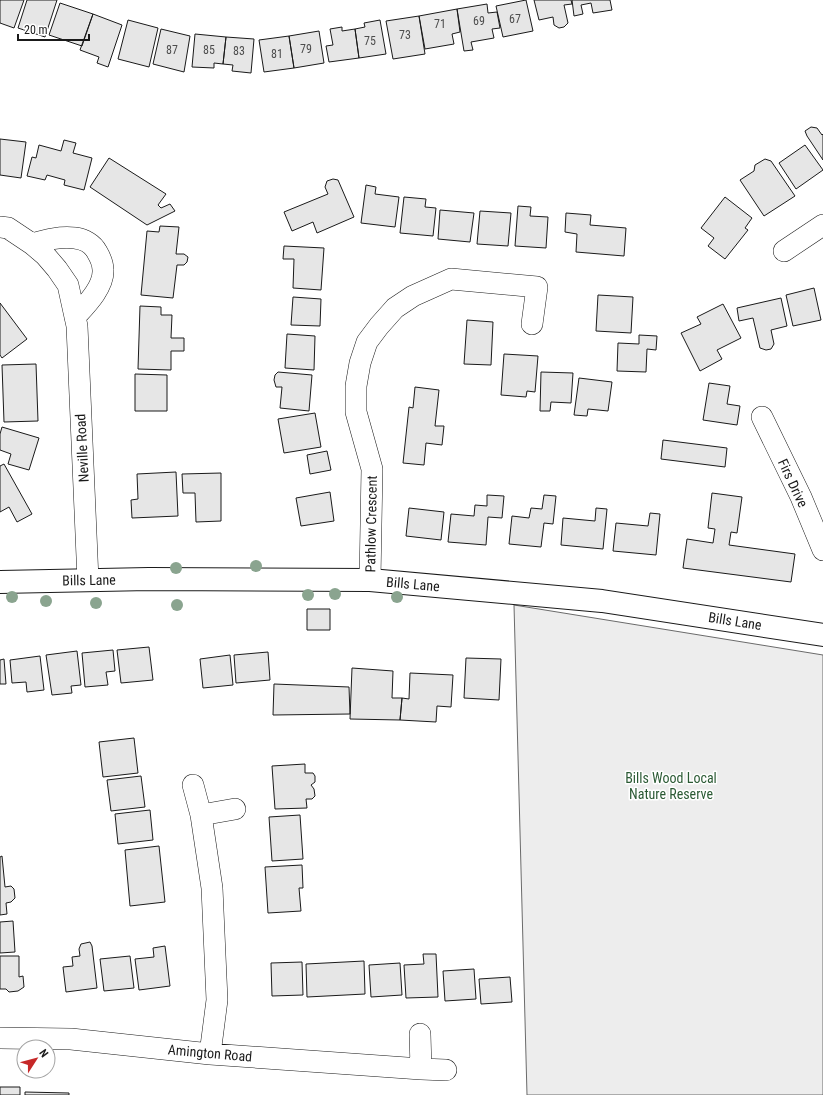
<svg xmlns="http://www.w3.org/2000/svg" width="823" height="1095" font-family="'Roboto Condensed',sans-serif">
<rect width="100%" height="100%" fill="#fff"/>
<!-- built -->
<path fill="#ededed" stroke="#6a6a6a" d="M514,605L823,655V1095H527Z"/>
<!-- building -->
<path fill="#e6e6e6" stroke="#1a1a1a" d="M0,0H24L14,28L0,23Z
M27,0H57L45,37L18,28Z
M526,0L533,31L503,37L496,6Z
M534,0H571L572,4L564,5L568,23L564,27L559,28L554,25L553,17L539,20Z
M572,0H610L612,10L593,13L591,3L581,5L583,14L574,16Z
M60,3L93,14L82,46L49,35Z
M487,4L488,13L497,12L500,28L492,29L494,38L471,42L473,50L464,51L457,9Z
M457,9L460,32L452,34L454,44L425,49L419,16Z
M93,14L122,25L108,67L97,63L99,57L80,50Z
M419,16L425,54L393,59L386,21Z
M128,20L158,28L149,67L118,59Z
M380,20L386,54L359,58L355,29L365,27L364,23Z
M342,27V31L355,29L359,58L329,62L326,46L333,45L330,29Z
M161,29L190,36L184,72L153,64Z
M319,31L324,63L294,68L289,36Z
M195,34L226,37L223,64L214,63V68L192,67Z
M289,36L294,68L264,72L259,40Z
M226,37L254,39L251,73L232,71L233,65L223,64Z
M811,127L817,128L822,135L823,134V160L807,136L805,131Z
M0,139L26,142L21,178L0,175Z
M64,140L76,143L73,153L92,158L84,190L64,185L65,180L47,175L45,180L27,176L32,157L36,158L39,145L61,151Z
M805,145L823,170L796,189L779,163Z
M109,158L166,194L158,205L161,208L170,204L175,211L147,225L90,187Z
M765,159L771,161L795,196L764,216L740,180L754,171L755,165Z
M333,179L338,180L354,217L317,233L313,222L292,231L284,212L328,194L325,187L327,181Z
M366,185L376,187L375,194L399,197L395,227L361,223Z
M404,197L426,199L425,207L436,208L433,236L400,233Z
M725,197L752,218L745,228L748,230L725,259L708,246L714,238L701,228Z
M518,206L531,207L530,216L548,217L546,248L515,246Z
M440,210L474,213L470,242L438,239Z
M480,211L511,213L508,246L477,244Z
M566,213L591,215L590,225L626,228L624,256L576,252L577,234L565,232Z
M160,226L179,227L176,254H184L188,257L187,262L184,265H177L173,298L141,295L147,231L159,232Z
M284,246L324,248L321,290L293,288L294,259H283Z
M814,288L821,320L793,326L786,295Z
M598,295L633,297L631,333L596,331Z
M293,297L321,299L320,326L291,325Z
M781,298L787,326L771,330L774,344L771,349L766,350L760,348L753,318L739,321L737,308Z
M0,303L27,339L2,358L0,355Z
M723,304L741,338L717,350L722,359L700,371L681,333L701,324L697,317Z
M140,306L161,307V315H172L171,338H184V351H171V370L138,369Z
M467,320L493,322L491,365L464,364Z
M287,334L315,336L314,370L285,368Z
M639,335L657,336L656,350L647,349L646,372L617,371L618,343L639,344Z
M504,354L538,356L535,392L527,391L526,397L501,395Z
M36,364L38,421L4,422L2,365Z
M278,372L312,375L309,411L280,408L282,387H276L274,380L275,375Z
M541,372L573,373L571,403L551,402L550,411H540Z
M135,374L167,375V411H135Z
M579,378L612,382L608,411L588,409L587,416L574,415Z
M709,383L730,386L727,404L740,406L737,425L703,420Z
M415,387L439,390L435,426H444L442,445L426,443L424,465L403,463L409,407L413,408Z
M315,413L321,447L284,453L278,419Z
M2,427L39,438L29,470L8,464L11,454L0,450V434Z
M663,440L727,448L725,467L661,459Z
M327,451L331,470L310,474L307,455Z
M4,464L32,514L17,522L9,507L0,512V466Z
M176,472L178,516L132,518L131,500L138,499L137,474Z
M221,473V521L196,522L195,493H183L182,474Z
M330,492L334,521L301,526L296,498Z
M712,493L742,497L737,533L731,532L729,545L795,554L791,582L683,568L687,539L713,543L715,529L708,528Z
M487,495L504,496L502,518L488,517L486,545L448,542L451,514L474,516L475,505L487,506Z
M544,495L556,496L553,524L544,523L541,547L509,544L512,516L529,518L531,508L542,509Z
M409,508L444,512L441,540L406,536Z
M596,508L607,509L603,549L561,545L563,518L595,521Z
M650,513L660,514L656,555L613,551L616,523L648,526Z
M307,609H330V630H307Z
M149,647L153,680L121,683L117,650Z
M113,650L115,671L106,672L108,685L85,687L82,653Z
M77,651L81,685L71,686L72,693L52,695L46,655Z
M268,652L270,680L236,683L234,655Z
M230,655L233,685L203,688L200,659Z
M40,656L44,690L27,692L26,682L12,683L10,660Z
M466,658L501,659L499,700L464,698Z
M4,659L6,684H0V660Z
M352,668L393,671L392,698H402L400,720L350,719Z
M410,673L453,675L451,707L437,706L436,722L400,720L402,698L409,699Z
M274,684L349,687L350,714L273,715Z
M134,738L138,773L103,777L99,742Z
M305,764V773H313L315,776V782L311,785L314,789L315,796L312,799H306L307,808L275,809L272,766Z
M141,776L145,807L111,811L107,780Z
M150,810L153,840L118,844L115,814Z
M300,815L303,859L272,861L269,817Z
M159,846L165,902L130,906L125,850Z
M2,856L5,887L11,886L14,889L15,898L11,902L6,903L7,914L0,915V857Z
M302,865L303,888H299L301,911L268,913L265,867Z
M13,921L15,952L0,953V922Z
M90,942L92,946L97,988L66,992L63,967L73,966L72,957L80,956L79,949L81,944Z
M165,946L170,986L139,990L135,959L154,957L153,948Z
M423,954H436L438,997L406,998L404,965L424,964Z
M0,956H19V977L23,976L24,987L18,991L9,992L6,989H0Z
M130,956L134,988L104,991L100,959Z
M364,961L365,994L307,997L306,964Z
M302,962L303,995L272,996L271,963Z
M400,963L402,995L371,997L369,965Z
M474,969L476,999L445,1001L443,971Z
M510,977L512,1002L481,1004L479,979Z
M0,1087H20V1095H0Z
M25,1092L69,1093V1095H25Z"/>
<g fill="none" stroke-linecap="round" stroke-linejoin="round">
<!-- street casing -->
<g stroke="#1a1a1a" stroke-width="22">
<path id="street" d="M0,227L8,228L32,244L45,255L57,269L68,285L77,326L88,580
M32,244C46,240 60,236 75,238C84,239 93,244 97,252C100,257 103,264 103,270C104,287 86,305 75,317
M784,251L823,225
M762,417L801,497L823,550
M370,580L372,469L356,412V386L360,363L367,342L379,326L395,308L413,296L451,279L537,287L532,324
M193,785L201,815L212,888L217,1000L210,1054
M201,815L235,809
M420,1034L421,1069
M0,1038L71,1039L210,1054L421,1069L446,1070"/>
</g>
<!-- secondary casing -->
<g stroke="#1a1a1a" stroke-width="24">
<path id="secondary" d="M0,582L149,579L370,580L602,601L823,635"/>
</g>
<!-- street -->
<use href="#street" stroke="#fff" stroke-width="21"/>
<!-- secondary -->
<use href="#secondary" stroke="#fff" stroke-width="22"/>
</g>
<!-- trees -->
<g fill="#8aa48f">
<circle cx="256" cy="566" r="6"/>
<circle cx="176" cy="568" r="6"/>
<circle cx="335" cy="594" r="6"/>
<circle cx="308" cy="595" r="6"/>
<circle cx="12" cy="597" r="6"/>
<circle cx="397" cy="597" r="6"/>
<circle cx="46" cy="601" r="6"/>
<circle cx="96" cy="603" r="6"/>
<circle cx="177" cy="605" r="6"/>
</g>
<g text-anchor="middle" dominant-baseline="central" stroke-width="3" stroke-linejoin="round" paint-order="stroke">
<!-- number labels -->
<g font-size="12" fill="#4d4d4d">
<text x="515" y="19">67</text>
<text x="479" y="21">69</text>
<text x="440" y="24">71</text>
<text x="405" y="35">73</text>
<text x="370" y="41">75</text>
<text x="306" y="49">79</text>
<text x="172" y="50">87</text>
<text x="209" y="50">85</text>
<text x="239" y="51">83</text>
<text x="277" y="54">81</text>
</g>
<!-- street labels -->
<g font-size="14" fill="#1a1a1a" stroke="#fff">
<text transform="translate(82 448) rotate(-93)">Neville Road</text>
<text transform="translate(793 483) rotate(65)">Firs Drive</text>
<text transform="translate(371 524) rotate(-89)">Pathlow Crescent</text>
<text transform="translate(89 580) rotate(-1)">Bills Lane</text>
<text transform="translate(413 584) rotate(5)">Bills Lane</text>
<text transform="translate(735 621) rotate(9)">Bills Lane</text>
<text transform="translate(210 1053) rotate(5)">Amington Road</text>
</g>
<!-- park labels -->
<g font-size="14" fill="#2b5a34" stroke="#fff">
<text x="671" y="778">Bills Wood Local<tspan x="671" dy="16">Nature Reserve</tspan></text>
</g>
</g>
<!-- north arrow -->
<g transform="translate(36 1059) rotate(54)"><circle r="19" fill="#ffffff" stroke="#a3a3a3"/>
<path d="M0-3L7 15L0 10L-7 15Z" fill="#c62828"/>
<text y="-6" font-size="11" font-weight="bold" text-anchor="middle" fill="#1a1a1a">N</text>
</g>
<!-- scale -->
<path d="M18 34v6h71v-6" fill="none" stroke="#1a1a1a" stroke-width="2"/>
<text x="24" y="34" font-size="12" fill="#1a1a1a" stroke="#ffffff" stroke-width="3" paint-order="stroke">20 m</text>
</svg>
